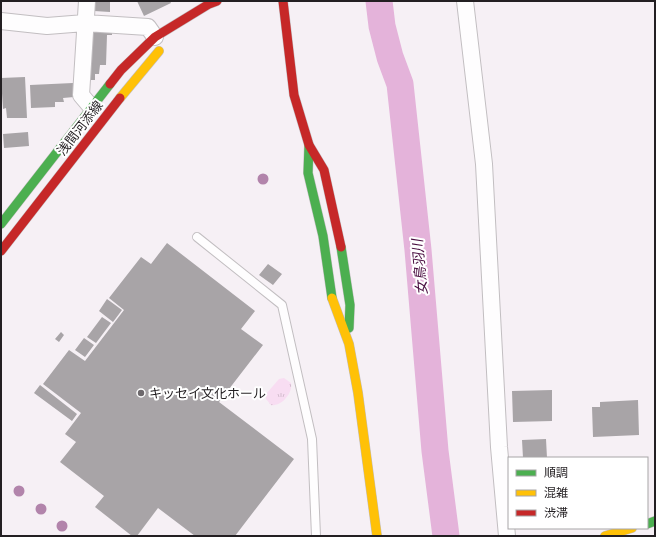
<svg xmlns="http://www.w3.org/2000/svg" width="656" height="537" font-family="Bitter,'Noto Sans JP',serif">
<defs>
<pattern id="grass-tufts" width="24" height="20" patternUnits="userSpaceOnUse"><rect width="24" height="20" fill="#f8ddf2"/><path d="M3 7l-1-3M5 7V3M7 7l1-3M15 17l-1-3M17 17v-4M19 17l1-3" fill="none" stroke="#d4bdcf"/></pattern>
</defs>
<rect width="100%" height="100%" fill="#f6f0f5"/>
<!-- grass -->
<path fill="url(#grass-tufts)" d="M284,378L291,383C293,393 281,407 271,405L266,399V394L279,379Z"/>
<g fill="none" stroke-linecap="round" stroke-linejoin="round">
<!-- river -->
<path stroke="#e4b3da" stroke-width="27" d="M379,1L382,26L390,57L400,84L418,250L435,451L446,536"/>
</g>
<!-- building -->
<path fill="#a8a4a7" d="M94,1H110V12L94,11Z
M137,1H170L171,3L144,16Z
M91,31H112V35H107L106,65H100L99,74H95V80H90Z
M25,77L27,118H7L6,108L3,109L1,78Z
M73,83L74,97L63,98L64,102H55V107L31,108L30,85Z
M28,132L29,146L4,148L3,134Z
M167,243L255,311L241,329L263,345L219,402L294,459L235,536H195L158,508L137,536H132L95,507L104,496L60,462L76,442L65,434L81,413L43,384L69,350L85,361L124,310L109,298L141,257L151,264Z
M268,264L282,274L273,285L259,275Z
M107,299L122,310L113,322L99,311Z
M102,317L111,323L96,343L87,337Z
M61,332L64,335L59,342L55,339Z
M84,338L94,345L85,357L75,350Z
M40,385L77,414L72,421L34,393Z
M552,390V421L513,422L512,391Z
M638,400L639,435L593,437L592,407H600V402Z
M546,439L547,458H523L522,440Z"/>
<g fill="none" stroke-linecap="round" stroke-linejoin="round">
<!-- lane casing -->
<g stroke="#c2bec1" stroke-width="10">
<path id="lane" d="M197,237L282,305L312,439L316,536"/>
</g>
<!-- street casing -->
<g stroke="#c2bec1" stroke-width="18">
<path id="street" d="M87,1L81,95L92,108
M465,1L484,164L499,447L507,536
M1,21L47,26L85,23L148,27L155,37"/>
</g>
<!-- fast casing -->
<g stroke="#c2bec1" stroke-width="10">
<path id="fast" d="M309,145L308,173L323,236L332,298
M1,224L110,84
M341,247L350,305L349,328
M647,524L655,521"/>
</g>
<!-- slow casing -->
<g stroke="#c2bec1" stroke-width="10">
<path id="slow" d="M120,98L159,51
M332,298L349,344L358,393L377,536
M605,536L632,528"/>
</g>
<!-- jam casing -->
<g stroke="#c2bec1" stroke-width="10">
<path id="jam" d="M283,1L294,95L309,145L324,170L341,247
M110,84L121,70L155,37L209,4L217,1
M1,251L120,98"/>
</g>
<!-- lane -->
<use href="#lane" stroke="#fefdfe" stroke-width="8"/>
<!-- street -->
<use href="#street" stroke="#fefdfe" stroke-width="16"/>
<!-- fast -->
<use href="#fast" stroke="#4caf50" stroke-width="9"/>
<!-- slow -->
<use href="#slow" stroke="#ffc107" stroke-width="9"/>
<!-- jam -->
<use href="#jam" stroke="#c62828" stroke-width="9"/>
</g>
<!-- trees -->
<g fill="#b284ab">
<circle cx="263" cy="179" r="5.5"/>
<circle cx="19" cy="491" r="5.5"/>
<circle cx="41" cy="509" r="5.5"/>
<circle cx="62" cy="526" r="5.5"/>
</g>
<!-- markers -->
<circle fill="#6d686c" stroke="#fff" stroke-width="1.5" cx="141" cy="393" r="4"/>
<g text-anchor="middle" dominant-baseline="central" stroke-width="4" stroke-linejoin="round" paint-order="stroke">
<!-- street labels -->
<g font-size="13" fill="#231f22" stroke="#fff">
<text transform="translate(80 128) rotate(-52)">浅間河添線</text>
</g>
<!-- poi labels -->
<g font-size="13" fill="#231f22" stroke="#fff" text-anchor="start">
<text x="149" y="393">キッセイ文化ホール</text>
</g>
<!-- water labels -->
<g font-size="14" font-style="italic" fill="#470b3e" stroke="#fff">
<text transform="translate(420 267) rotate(-95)">女鳥羽川</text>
</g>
</g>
<!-- border -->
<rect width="656" height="537" fill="none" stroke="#231f22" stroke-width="4"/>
<!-- legend -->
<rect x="508" y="457" width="140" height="72" fill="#ffffff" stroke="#a7a5a7"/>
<rect x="516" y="470" width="20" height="6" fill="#4caf50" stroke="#a7a5a7"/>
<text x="544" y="477" font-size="12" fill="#231f22">順調</text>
<rect x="516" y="490" width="20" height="6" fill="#ffc107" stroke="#a7a5a7"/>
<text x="544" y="497" font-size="12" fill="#231f22">混雑</text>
<rect x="516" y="510" width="20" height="6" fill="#c62828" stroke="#a7a5a7"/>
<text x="544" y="517" font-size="12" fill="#231f22">渋滞</text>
</svg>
